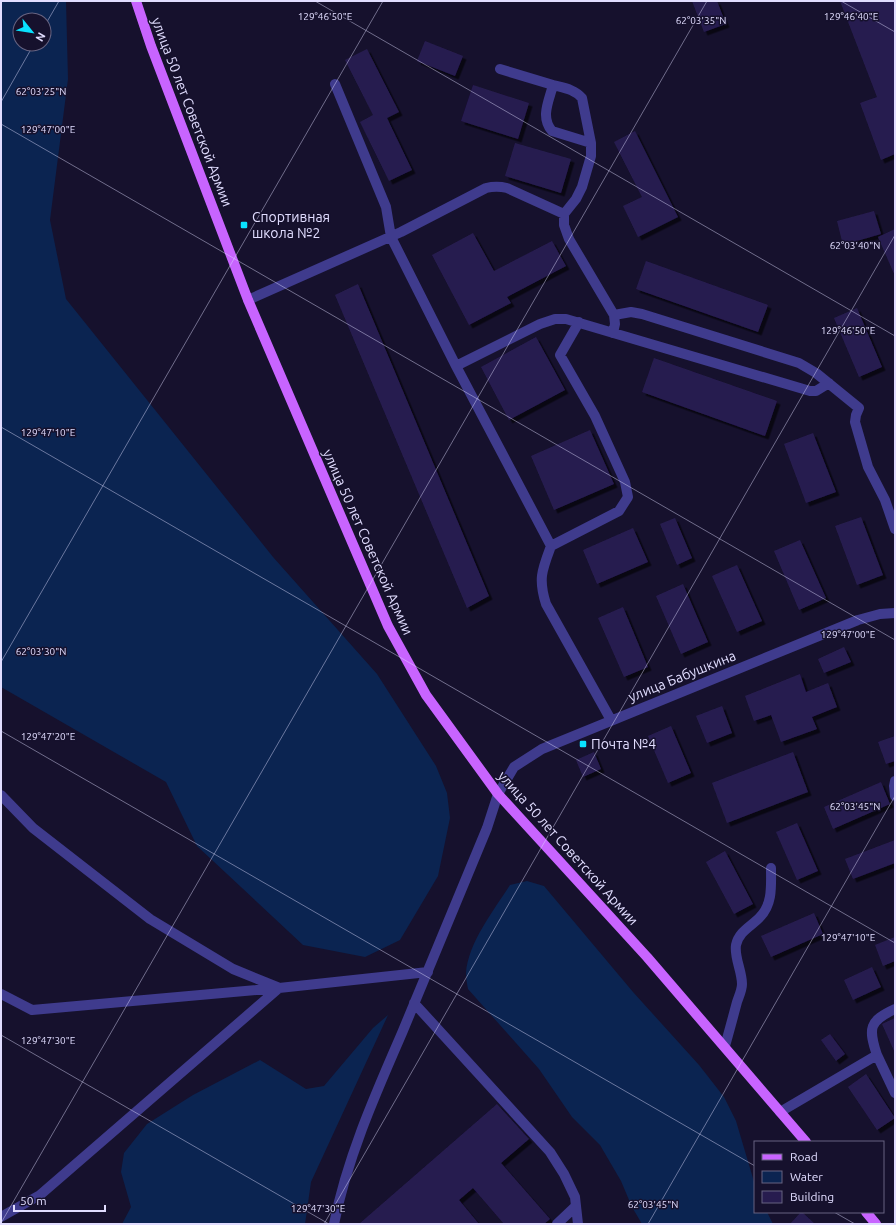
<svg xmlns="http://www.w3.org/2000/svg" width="896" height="1225" font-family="Ubuntu,sans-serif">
<defs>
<filter id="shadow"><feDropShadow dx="3.5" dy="3.5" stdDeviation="0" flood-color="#0009"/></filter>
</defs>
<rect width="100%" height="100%" fill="#16112d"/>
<!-- water -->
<path fill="#0b2451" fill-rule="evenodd" d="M1,1H66L68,79L50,220L66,299L273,557L377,674L436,766L447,793L450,818L438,876L400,940L365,957L303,945L197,846L166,782L1,687ZM20,20H44V44H20Z
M527,881L544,886L633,992L699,1065L724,1097L736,1121L755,1185V1212H767L773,1224H642L632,1207L621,1181L600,1145L572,1117L539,1069L468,989C467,984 466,978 466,973C468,943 494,910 510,885Z
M388,1015L311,1182L305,1224H122L131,1207L121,1172L124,1153L147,1124L193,1095L260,1060L306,1089L324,1086L373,1028Z"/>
<!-- building -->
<path fill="#271c4f" filter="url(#shadow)" d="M692,1H717L726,24L704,32Z
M840,1H895V154L881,160L860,103L877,97Z
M425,41L463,56L455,76L417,61Z
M367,49L399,112L387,118L412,170L389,181L360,122L373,115L345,60Z
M473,85L529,103L518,139L461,121Z
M635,131L678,217L638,237L623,206L642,197L614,142Z
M515,143L571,159L561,193L505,176Z
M874,211L881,234L843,245L837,221Z
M895,229V276L878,237Z
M473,233L494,271L552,241L566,266L507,297L511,303L469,325L432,255Z
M646,261L768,305L758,332L636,289Z
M358,284L489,596L467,608L335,295Z
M857,308L882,367L859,377L834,318Z
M536,337L565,390L509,420L481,367Z
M654,358L777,401L765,436L642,392Z
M590,430L614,484L554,510L531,456Z
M813,433L836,492L806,503L784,444Z
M861,517L883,575L857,585L835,526Z
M675,518L692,558L677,565L660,524Z
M633,528L648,562L597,584L583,550Z
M800,540L826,598L799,610L774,551Z
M737,565L762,621L737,632L712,576Z
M683,584L708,642L681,654L656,596Z
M623,607L648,667L624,677L598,618Z
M844,647L851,662L824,673L818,659Z
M800,674L806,692L828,683L837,707L812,717L817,729L781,742L771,715L754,721L745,696Z
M722,706L732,733L707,743L696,716Z
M671,726L691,773L668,783L648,736Z
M895,736V761L886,764L878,742Z
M594,752L601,769L583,777L576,760Z
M793,752L808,792L727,823L712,783Z
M881,782L890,804L833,829L824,807Z
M797,823L818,871L797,880L776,832Z
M895,840V863L853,879L845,859Z
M725,851L753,904L734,914L706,862Z
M814,913L823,934L771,957L761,936Z
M895,937V961L883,966L875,945Z
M872,967L881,987L853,1000L844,980Z
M895,1018V1053L882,1024Z
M830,1034L845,1054L836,1061L821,1040Z
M866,1074L895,1118L877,1130L848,1087Z
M497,1104L529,1139L501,1163L550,1219L544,1224H504L473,1188L459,1200L479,1224H359Z
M801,1212H802L815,1224H790Z"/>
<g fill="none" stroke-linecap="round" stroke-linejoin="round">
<!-- minor -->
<path stroke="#3f3b8d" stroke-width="10" d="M500,69L553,85
M335,84L386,207L391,237L456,366L551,546
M564,214V225L569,239L614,315
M248,300L401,232L486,188C494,186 499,186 507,188L564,214L576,199L582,187L591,156V143L582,98C574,89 564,88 553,85C549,101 540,117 552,131L591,143
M579,322L560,355L595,416L625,482L628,497L619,511L551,546C542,570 538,579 546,604L611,720
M613,333L615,324L614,315L631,312L642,314L799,363L816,373L859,408L856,415L855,422L868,467L885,500L895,529
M456,366L540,324L555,319H566L810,391H816L829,383
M895,781L894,786L895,796
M1,795L33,828L150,919L233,969L277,987
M1,994L32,1010L279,988L428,972
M414,1003L550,1152L564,1174L575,1197L578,1224
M725,1046C729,1032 733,1017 737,1002C739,996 742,990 742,984C742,971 734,957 736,945C739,931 752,926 760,917C773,904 771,885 771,868
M877,1055L895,1093
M780,1112L877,1055C868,1028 869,1021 895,1009
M1,1217L40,1195L279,988
M334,1224C347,1158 375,1095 402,1033C430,965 459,897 487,828L498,794L514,767L542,749L858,620L880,614L895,613
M557,1224L576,1206"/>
<!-- major -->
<path stroke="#c864ff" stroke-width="10" d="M136,1L151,46L248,300L388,626L426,695L498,794L647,957L806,1142
M866,1212L876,1224"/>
</g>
<!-- ticks -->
<path fill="none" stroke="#e1ddff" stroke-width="1" stroke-opacity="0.45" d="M315,1L895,336M841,1L895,32M44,27L59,1M1,102L34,44M1,124L895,640M1,427L895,943M1,662L383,1M1,731L755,1166M1,1035L329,1224M834,1212L855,1224M1,1223L707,1M324,1224L895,235M648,1224L895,796"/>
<!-- markers -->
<g fill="#09e2ff" stroke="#16112d" stroke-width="1.5">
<rect x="240" y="221" width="8" height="8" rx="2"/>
<rect x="579" y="740" width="8" height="8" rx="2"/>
</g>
<g text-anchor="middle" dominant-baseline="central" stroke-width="3" stroke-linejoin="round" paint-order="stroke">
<!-- street labels -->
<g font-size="14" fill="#e1ddff" stroke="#16112d">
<text transform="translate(192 112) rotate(69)">улица 50 лет Советской Армии</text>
<text transform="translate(368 542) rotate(66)">улица 50 лет Советской Армии</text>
<text transform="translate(682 676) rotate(-22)">улица Бабушкина</text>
<text transform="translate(568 848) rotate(48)">улица 50 лет Советской Армии</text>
</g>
<!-- poi labels -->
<g font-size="14" fill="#e1ddff" stroke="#16112d" text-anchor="start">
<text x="252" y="217">Спортивная<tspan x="252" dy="16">школа №2</tspan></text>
<text x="591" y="744">Почта №4</text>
</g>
</g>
<g font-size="10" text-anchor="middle" fill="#e1ddff" stroke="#16112d" stroke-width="3" stroke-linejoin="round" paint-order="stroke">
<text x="851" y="20">129°46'40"E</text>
<text x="325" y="20">129°46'50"E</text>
<text x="701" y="24">62°03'35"N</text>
<text x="41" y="95">62°03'25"N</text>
<text x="48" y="133">129°47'00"E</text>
<text x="855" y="249">62°03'40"N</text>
<text x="848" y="334">129°46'50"E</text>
<text x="48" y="436">129°47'10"E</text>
<text x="848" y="638">129°47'00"E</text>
<text x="41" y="655">62°03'30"N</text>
<text x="48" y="740">129°47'20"E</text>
<text x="855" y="810">62°03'45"N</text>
<text x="848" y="941">129°47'10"E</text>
<text x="48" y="1044">129°47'30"E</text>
<text x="653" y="1208">62°03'45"N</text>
<text x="318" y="1212">129°47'30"E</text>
</g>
<!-- border -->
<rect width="896" height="1225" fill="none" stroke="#e1ddff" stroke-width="4"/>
<!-- legend -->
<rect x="754" y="1141" width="130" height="72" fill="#16112d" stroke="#676381"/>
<rect x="762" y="1154" width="20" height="6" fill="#c864ff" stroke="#676381"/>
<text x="790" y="1161" font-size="12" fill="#e1ddff">Road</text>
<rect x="762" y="1171" width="20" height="12" fill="#0b2451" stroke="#676381"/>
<text x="790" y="1181" font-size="12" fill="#e1ddff">Water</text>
<rect x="762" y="1191" width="20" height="12" fill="#271c4f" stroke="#676381"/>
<text x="790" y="1201" font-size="12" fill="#e1ddff">Building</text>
<!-- north arrow -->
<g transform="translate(32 32) rotate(120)"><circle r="19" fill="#16112d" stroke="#676381"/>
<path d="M0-3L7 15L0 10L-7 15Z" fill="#09e2ff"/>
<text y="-6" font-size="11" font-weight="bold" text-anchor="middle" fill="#e1ddff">N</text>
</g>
<!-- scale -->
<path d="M14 1205v6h91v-6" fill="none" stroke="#e1ddff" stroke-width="2"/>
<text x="20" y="1205" font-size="12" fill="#e1ddff" stroke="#16112d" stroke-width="3" paint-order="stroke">50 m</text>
</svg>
